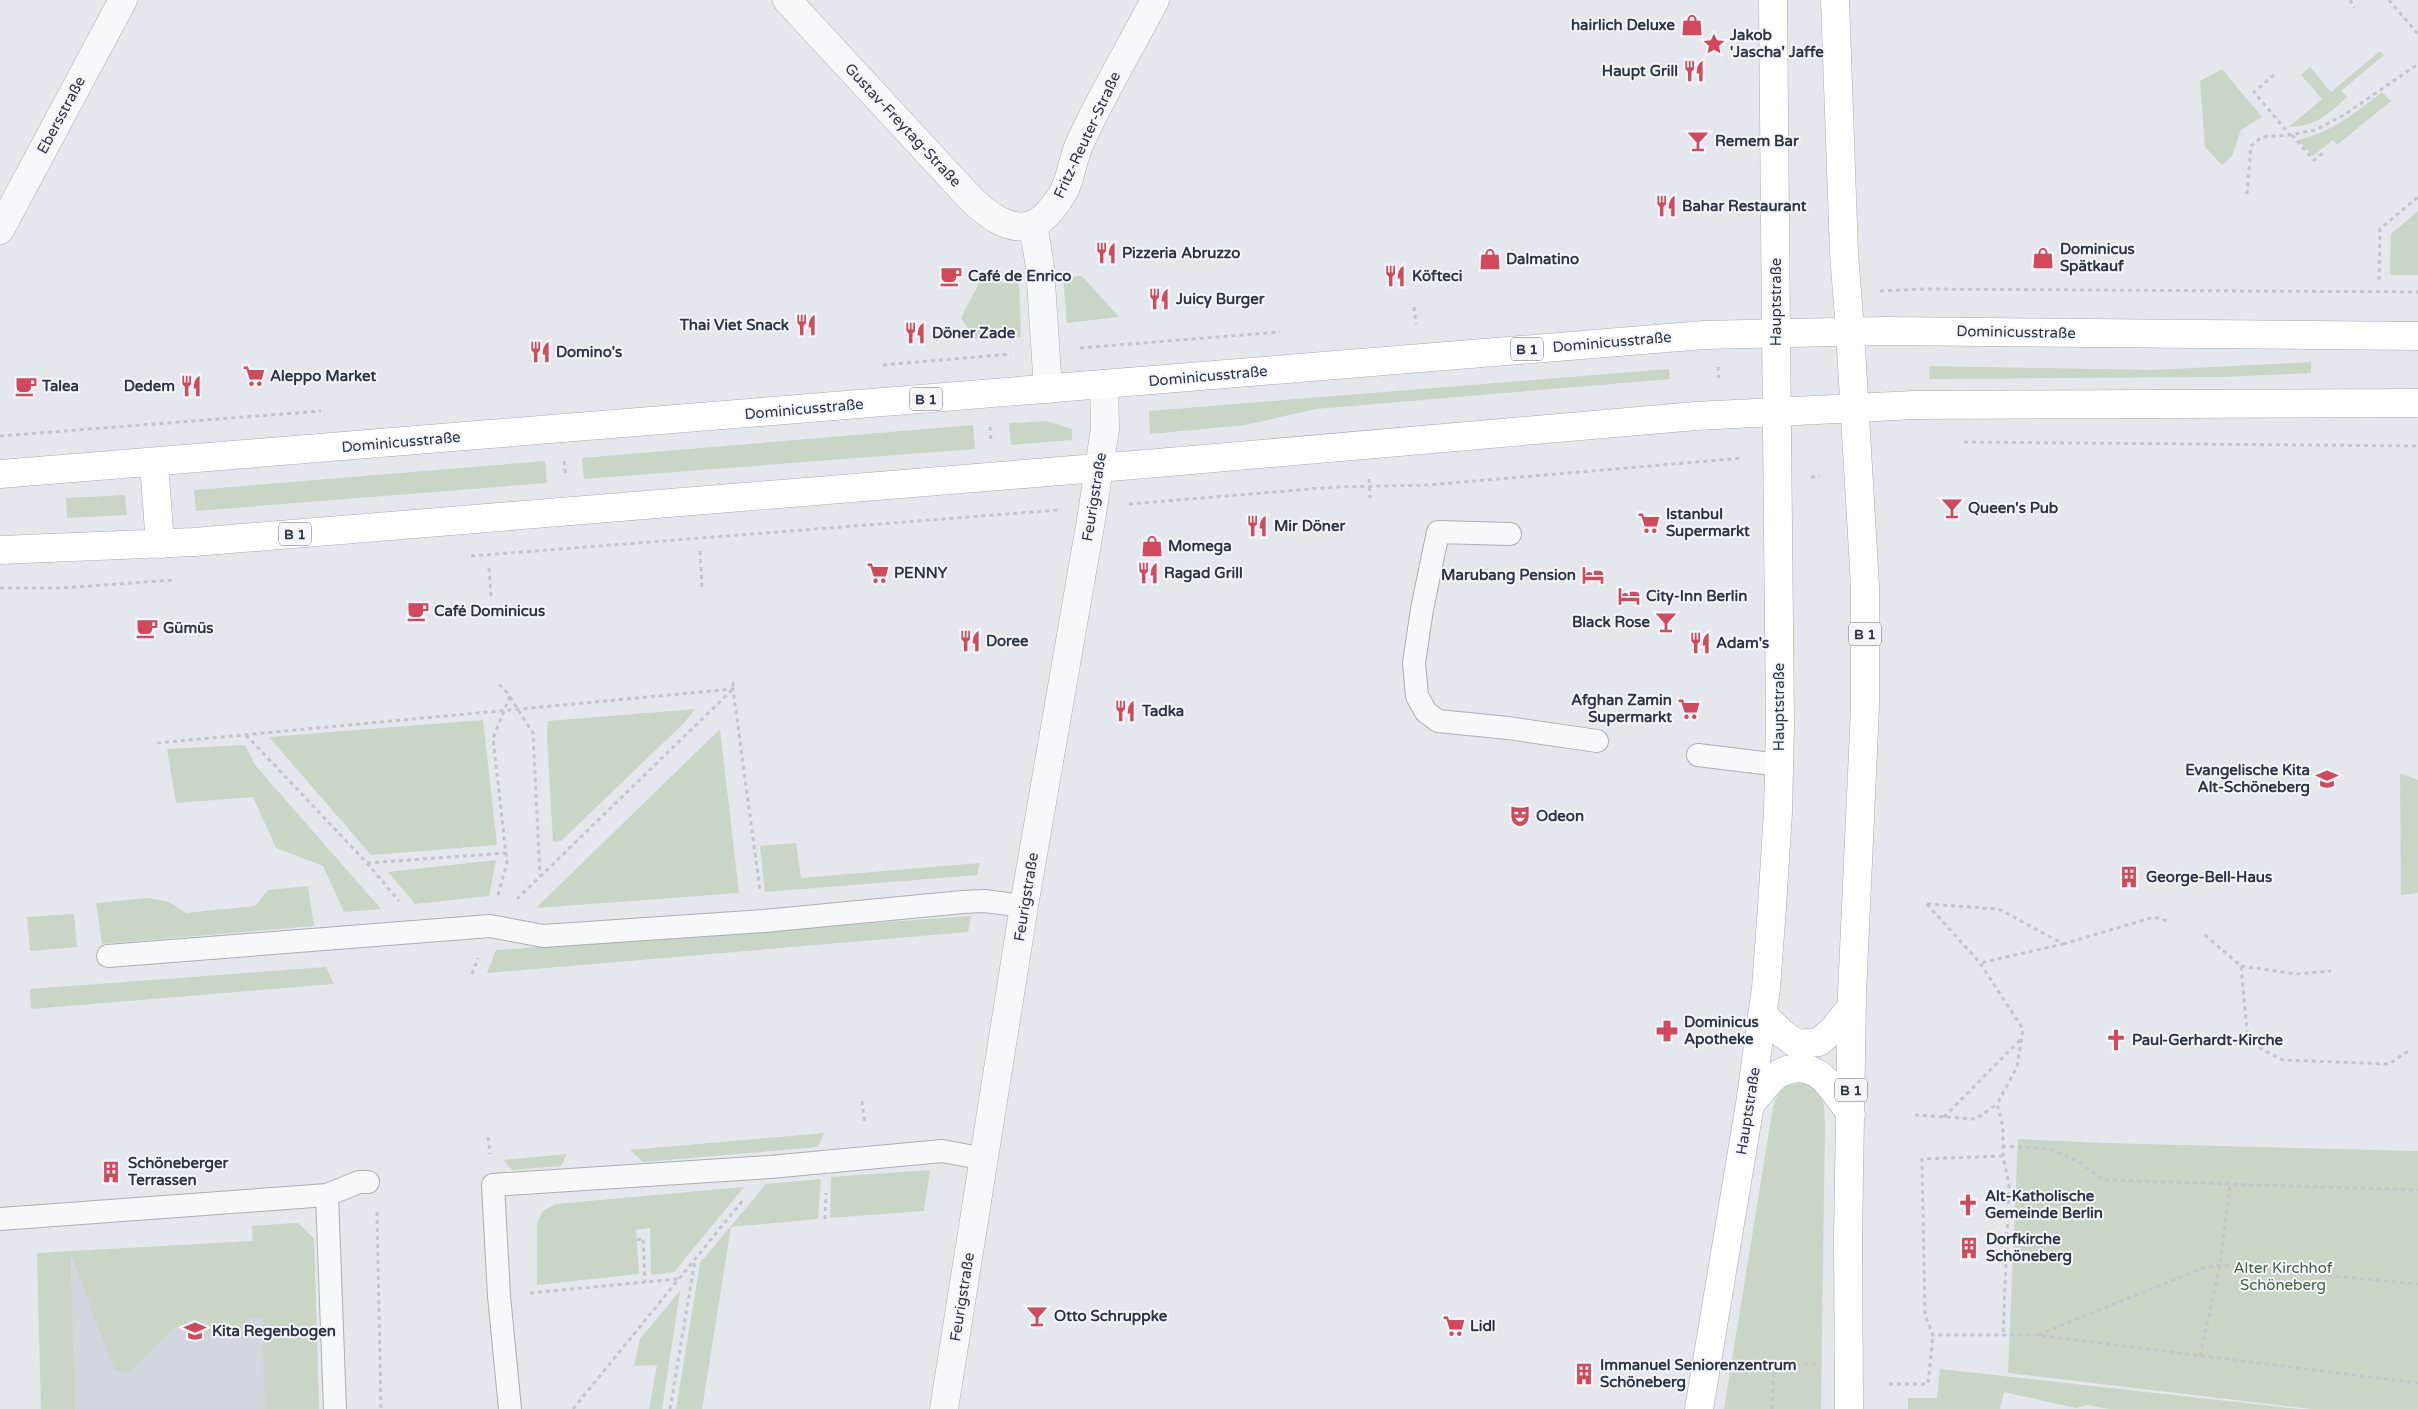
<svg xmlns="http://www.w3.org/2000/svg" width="2418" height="1409" font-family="'Varela Round',sans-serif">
<rect width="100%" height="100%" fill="#e4e7ec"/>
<!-- built -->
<path fill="#d2d6de" d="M298,1223L314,1239L319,1409H75L71,1253L253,1241L252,1226Z"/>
<!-- green -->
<path fill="#c9d6c5" d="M2380,51L2384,55L2341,91L2347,97C2327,115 2317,126 2289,127L2322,99L2301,75L2310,67L2331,92Z
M2222,69L2262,117L2241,130L2232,156L2222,165L2205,147L2200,81Z
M2382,92L2391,101L2337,145L2333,140L2313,156L2298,140C2334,131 2354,114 2382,92Z
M2418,211V275H2390L2391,234Z
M1001,276L1002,283L1019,282L1021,337L975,339L961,318L982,277Z
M1082,276L1119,317L1067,323L1063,277Z
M2311,362V373L2223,377L1930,379L1929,366L2152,370Z
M1669,369L1670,379L1316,409L1245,425L1150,434L1149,411Z
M1047,421L1072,429V440L1011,445L1009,423Z
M973,425L975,449L584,479L582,458Z
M545,461L547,483L196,511L194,490Z
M125,495L127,515L67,518L66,498Z
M695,709L685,722L561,841L553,842L547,735L548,721Z
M483,720L497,845L371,855L269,737Z
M720,729L739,893L536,908Z
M245,745L255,765L381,909L344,912L323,866L276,848L253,797L176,803L167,749Z
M2400,773L2418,780V893L2401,895Z
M796,843L801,878L980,863L977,875L765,892L760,846Z
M496,860L489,896L415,904L388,872Z
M308,886L314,926L102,944L96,903L148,898L169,902L186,913L255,906L268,890Z
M74,914L77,947L30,951L27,917Z
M971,916L968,932L487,973L496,950Z
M326,967L334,984L31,1009L30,989Z
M1805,1083C1825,1093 1824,1102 1825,1123L1821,1409H1724L1773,1107C1779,1088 1785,1084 1805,1083Z
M824,1133L818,1147L643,1162L630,1150Z
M2018,1139L2105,1143L2418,1151V1409H2312L2008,1373Z
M567,1154L561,1166L512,1170L503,1160Z
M930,1170L924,1211L830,1218L831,1177Z
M821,1179L818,1219L731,1227L702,1409H676L700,1263L766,1184Z
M744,1187L674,1272L651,1275L650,1228L636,1230L639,1274L537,1285V1223L543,1211L556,1204Z
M298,1223L314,1239L319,1409H265L262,1318H250L243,1324V1338H232L231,1334L193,1336L177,1325L134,1368L125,1373L114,1370L71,1254L75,1409H41L37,1253L253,1241L252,1226Z
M680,1291L662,1409H649L657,1365L634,1366L640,1339Z
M1940,1369L2300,1409H2109L2088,1405L2076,1408L2004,1392L2000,1409H1908V1398H1937Z"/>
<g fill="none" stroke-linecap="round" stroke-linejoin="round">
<!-- service casing -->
<g stroke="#a9aeb7" stroke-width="24">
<path id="service" d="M1510,534L1438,532L1422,609L1414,663L1417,696L1426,712L1438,721L1508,728L1597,741
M1698,755L1780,765
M108,956L490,926L543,936L764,921L963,902L984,901L1024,906
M327,1195L335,1409
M0,1219L327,1195L359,1182H368
M510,1409L499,1296L493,1185L770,1167L942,1151L985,1159"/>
</g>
<!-- minor casing -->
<g stroke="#a9aeb7" stroke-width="29">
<path id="minor" d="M787,0L971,199C987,214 1008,232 1032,225C1045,220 1059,201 1065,189C1071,176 1073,159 1079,145C1101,96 1130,48 1155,0
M1033,224L1040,267L1048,389
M0,230L123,0
M944,1409L1024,906L1091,520L1105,429L1104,384"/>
</g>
<!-- secondary casing -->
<g stroke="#a9aeb7" stroke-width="29">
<path id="secondary" d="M1773,0L1776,332
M1835,0L1844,253L1850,331"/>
</g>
<!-- primary casing -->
<g stroke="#a3abb8" stroke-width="29">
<path id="primary" d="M154,463L160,544
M0,474L1704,335L1884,331L2418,336
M0,550L194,542L1146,464L1696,416L1914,405L2418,403
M1763,1015L1783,1034L1797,1044L1819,1042L1834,1029L1852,1006
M1750,1104C1759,1095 1769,1079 1780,1073C1817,1055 1832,1089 1851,1114
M1699,1409L1750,1104L1766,988L1772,907L1778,812L1780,725L1776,332
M1849,1409L1848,1239L1852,994L1865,707V586L1850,331"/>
</g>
<!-- path -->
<path stroke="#c2c5cb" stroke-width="3" stroke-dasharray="4 4" stroke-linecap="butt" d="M2350,0L2354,8
M2389,0L2418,34
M2274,75L2254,92L2290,135
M2292,135L2314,160L2324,152
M2247,194L2251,146L2262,137L2290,135L2315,130L2344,115L2418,64
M2379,280L2380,229L2418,197
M1880,291L1924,289L2418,292
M1414,307L1416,324
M1080,348L1280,332
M883,365L1011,354
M1718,367L1719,378
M990,427L991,443
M0,436L321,411
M1964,442L2418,446
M564,461L566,477
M1811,477L1820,476
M1369,479L1370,498
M1129,504L1335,487L1428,485L1743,458
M700,551L702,588
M471,556L1058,510
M489,568L491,596
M0,588H62L173,580
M510,697L533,733L540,876
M246,735L367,863L399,901
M157,743L733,689L760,890
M367,863L506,853
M498,895L507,863L493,738L510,696L499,684
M517,899L733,689V681
M1927,904L1980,963L2023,1029L2017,1067L1997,1104L2003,1127V1156L2009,1185L2003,1336
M1927,904L1999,909L2063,944L1980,963
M2205,935L2241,966L2248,1042L2283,1060L2389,1064L2411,1049
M2063,944L2154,917L2167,921
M2241,966L2296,974L2331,971
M472,974L478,958
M862,1101L865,1125
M1915,1115L1976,1119L1997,1104
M1944,1117L2021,1039
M488,1137L490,1154
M2002,1146L2050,1149L2078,1161L2103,1180L2418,1190
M2003,1156L1922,1159L1925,1315L1933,1335H2036L2418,1383
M377,1212L381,1409
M825,1219L826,1193
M637,1240L643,1238L645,1282
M530,1293L678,1279
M2038,1335L2203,1268L2220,1265L2418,1284
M2200,1356L2220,1265L2230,1185
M1743,1360L1756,1369L1774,1365L1816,1364
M1889,1384H1928L1933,1335
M573,1409L743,1200
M670,1409L695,1260
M1772,1409L1774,1365"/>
<!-- service -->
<use href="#service" stroke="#f7f8fa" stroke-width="22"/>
<!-- minor -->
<use href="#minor" stroke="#f7f8fa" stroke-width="28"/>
<!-- secondary -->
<use href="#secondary" stroke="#fff" stroke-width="28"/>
<!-- primary -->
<use href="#primary" stroke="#fff" stroke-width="28"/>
</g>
<!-- icons -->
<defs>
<g id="shop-bare" transform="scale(1.725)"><path d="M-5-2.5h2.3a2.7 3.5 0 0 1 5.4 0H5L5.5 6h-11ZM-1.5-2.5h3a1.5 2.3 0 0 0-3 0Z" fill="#d1495b" stroke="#f4f6f9" stroke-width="2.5" paint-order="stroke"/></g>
<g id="sight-bare" transform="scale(1.725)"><path d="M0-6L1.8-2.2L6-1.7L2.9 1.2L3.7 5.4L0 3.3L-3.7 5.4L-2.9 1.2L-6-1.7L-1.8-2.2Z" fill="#d1495b" stroke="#f4f6f9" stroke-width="2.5" paint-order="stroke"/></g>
<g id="restaurant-bare" transform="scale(1.725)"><path d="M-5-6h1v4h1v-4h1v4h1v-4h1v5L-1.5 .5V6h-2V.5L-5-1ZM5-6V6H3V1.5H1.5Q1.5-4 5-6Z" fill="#d1495b" stroke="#f4f6f9" stroke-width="2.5" paint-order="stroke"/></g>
<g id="bar-bare" transform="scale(1.725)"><path d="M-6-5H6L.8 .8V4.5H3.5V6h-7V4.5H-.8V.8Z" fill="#d1495b" stroke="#f4f6f9" stroke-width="2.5" paint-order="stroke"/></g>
<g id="cafe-bare" transform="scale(1.725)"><path d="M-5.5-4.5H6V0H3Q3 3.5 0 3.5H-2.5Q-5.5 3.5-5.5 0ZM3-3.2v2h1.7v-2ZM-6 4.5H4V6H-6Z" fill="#d1495b" stroke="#f4f6f9" stroke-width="2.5" paint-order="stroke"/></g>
<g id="supermarket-bare" transform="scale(1.725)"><path d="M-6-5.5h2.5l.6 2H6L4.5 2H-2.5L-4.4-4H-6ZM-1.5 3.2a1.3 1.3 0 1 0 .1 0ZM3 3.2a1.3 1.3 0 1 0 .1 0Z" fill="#d1495b" stroke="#f4f6f9" stroke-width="2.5" paint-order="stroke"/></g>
<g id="hotel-bare" transform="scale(1.725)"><path d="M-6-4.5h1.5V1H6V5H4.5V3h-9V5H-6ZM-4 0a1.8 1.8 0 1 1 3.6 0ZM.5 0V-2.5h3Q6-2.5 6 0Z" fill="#d1495b" stroke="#f4f6f9" stroke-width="2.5" paint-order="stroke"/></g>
<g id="school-bare" transform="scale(1.725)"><path d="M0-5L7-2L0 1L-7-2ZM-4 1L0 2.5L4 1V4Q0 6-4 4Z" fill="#d1495b" stroke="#f4f6f9" stroke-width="2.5" paint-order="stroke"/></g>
<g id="theatre-bare" transform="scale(1.725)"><path d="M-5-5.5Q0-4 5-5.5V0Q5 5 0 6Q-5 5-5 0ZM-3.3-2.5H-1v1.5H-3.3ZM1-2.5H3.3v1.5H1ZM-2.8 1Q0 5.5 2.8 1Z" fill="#d1495b" stroke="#f4f6f9" stroke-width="2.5" paint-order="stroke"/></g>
<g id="building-bare" transform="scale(1.725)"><path d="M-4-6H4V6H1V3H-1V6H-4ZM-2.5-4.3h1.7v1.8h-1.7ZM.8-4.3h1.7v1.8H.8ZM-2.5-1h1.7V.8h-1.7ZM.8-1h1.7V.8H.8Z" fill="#d1495b" stroke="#f4f6f9" stroke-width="2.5" paint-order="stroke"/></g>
<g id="pharmacy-bare" transform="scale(1.725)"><path d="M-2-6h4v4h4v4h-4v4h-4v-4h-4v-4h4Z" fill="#d1495b" stroke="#f4f6f9" stroke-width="2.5" paint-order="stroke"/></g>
<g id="church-bare" transform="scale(1.725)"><path d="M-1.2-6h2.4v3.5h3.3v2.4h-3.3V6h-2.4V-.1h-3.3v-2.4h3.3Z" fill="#d1495b" stroke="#f4f6f9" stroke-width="2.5" paint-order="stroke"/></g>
</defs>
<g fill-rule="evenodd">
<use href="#shop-bare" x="1692" y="25"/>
<use href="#sight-bare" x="1714" y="44"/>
<use href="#restaurant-bare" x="1694" y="71"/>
<use href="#bar-bare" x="1698" y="141"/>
<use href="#restaurant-bare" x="1666" y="206"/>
<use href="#restaurant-bare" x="1106" y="253"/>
<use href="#shop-bare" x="2043" y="258"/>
<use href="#shop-bare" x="1490" y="259"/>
<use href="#cafe-bare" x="951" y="276"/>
<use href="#restaurant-bare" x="1395" y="276"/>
<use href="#restaurant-bare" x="1159" y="299"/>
<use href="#restaurant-bare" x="806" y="325"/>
<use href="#restaurant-bare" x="915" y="333"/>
<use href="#restaurant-bare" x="540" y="352"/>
<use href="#supermarket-bare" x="254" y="376"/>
<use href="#cafe-bare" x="26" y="386"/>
<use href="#restaurant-bare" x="191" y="386"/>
<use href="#bar-bare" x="1952" y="508"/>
<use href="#supermarket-bare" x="1649" y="523"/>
<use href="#restaurant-bare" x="1257" y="526"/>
<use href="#shop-bare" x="1152" y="546"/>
<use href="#supermarket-bare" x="878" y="573"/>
<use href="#restaurant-bare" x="1148" y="573"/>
<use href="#hotel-bare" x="1593" y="575"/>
<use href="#hotel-bare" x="1629" y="596"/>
<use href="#cafe-bare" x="418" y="611"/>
<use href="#bar-bare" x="1666" y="622"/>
<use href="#cafe-bare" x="147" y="628"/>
<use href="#restaurant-bare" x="970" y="641"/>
<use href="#restaurant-bare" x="1700" y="643"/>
<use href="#supermarket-bare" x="1689" y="709"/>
<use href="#restaurant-bare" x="1125" y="711"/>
<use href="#school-bare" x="2327" y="779"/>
<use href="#theatre-bare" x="1520" y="816"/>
<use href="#building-bare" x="2129" y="877"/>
<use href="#pharmacy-bare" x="1667" y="1031"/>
<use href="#church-bare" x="2116" y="1040"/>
<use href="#building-bare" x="111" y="1172"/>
<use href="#church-bare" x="1968" y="1205"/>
<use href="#building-bare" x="1969" y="1248"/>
<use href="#bar-bare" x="1037" y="1316"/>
<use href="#supermarket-bare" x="1454" y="1326"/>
<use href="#school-bare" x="195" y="1331"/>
<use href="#building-bare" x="1584" y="1374"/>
</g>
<g text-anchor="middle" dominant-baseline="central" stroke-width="4" stroke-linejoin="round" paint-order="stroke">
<!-- shield labels -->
<g fill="#f4f6f9" stroke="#676e7b" stroke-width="1">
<rect x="1511" y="337.5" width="32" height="23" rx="4"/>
<rect x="910" y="387.5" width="32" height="23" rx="4"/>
<rect x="279" y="522.5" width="32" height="23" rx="4"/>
<rect x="1849" y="622.5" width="32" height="23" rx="4"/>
<rect x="1835" y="1078.5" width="32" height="23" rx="4"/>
</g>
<g font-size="14" font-weight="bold" fill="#2b3445">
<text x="1527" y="349">B 1</text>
<text x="926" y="399">B 1</text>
<text x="295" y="534">B 1</text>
<text x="1865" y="634">B 1</text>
<text x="1851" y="1090">B 1</text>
</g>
<!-- poi labels -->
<g font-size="15" font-weight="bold" fill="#2b3445" stroke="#f4f6f9" text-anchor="start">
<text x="1675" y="25" text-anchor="end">hairlich Deluxe</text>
<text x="1730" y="35">Jakob<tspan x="1730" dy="17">'Jascha' Jaffe</tspan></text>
<text x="1678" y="71" text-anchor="end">Haupt Grill</text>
<text x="1715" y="141">Remem Bar</text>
<text x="1682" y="206">Bahar Restaurant</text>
<text x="2060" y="249">Dominicus<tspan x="2060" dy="17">Spätkauf</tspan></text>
<text x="1122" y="253">Pizzeria Abruzzo</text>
<text x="1506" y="259">Dalmatino</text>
<text x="968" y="276">Café de Enrico</text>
<text x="1412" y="276">Köfteci</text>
<text x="1176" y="299">Juicy Burger</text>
<text x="789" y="325" text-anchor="end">Thai Viet Snack</text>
<text x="932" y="333">Döner Zade</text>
<text x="556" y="352">Domino's</text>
<text x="270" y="376">Aleppo Market</text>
<text x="42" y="386">Talea</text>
<text x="175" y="386" text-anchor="end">Dedem</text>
<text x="1968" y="508">Queen's Pub</text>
<text x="1666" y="514">Istanbul<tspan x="1666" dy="17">Supermarkt</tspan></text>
<text x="1274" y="526">Mir Döner</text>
<text x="1168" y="546">Momega</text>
<text x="894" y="573">PENNY</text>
<text x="1164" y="573">Ragad Grill</text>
<text x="1576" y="575" text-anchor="end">Marubang Pension</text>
<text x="1646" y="596">City-Inn Berlin</text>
<text x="434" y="611">Café Dominicus</text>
<text x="1650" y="622" text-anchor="end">Black Rose</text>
<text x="163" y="628">Gümüs</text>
<text x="986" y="641">Doree</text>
<text x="1716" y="643">Adam's</text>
<text x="1672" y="700" text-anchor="end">Afghan Zamin<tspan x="1672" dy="17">Supermarkt</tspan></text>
<text x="1142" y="711">Tadka</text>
<text x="2310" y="770" text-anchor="end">Evangelische Kita<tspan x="2310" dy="17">Alt-Schöneberg</tspan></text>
<text x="1536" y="816">Odeon</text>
<text x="2146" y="877">George-Bell-Haus</text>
<text x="1684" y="1022">Dominicus<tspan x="1684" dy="17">Apotheke</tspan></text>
<text x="2132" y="1040">Paul-Gerhardt-Kirche</text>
<text x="128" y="1163">Schöneberger<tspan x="128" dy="17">Terrassen</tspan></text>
<text x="1985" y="1196">Alt-Katholische<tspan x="1985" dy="17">Gemeinde Berlin</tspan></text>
<text x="1986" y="1239">Dorfkirche<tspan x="1986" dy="17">Schöneberg</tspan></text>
<text x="1054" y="1316">Otto Schruppke</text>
<text x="1470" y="1326">Lidl</text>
<text x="212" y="1331">Kita Regenbogen</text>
<text x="1600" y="1365">Immanuel Seniorenzentrum<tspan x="1600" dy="17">Schöneberg</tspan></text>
</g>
<!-- street labels -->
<g font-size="15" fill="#2b3445" stroke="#f4f6f9">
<text transform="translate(61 115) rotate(-62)">Ebersstraße</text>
<text transform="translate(903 125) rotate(47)">Gustav-Freytag-Straße</text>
<text transform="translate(1087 135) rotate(-65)">Fritz-Reuter-Straße</text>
<text transform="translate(1776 302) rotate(-90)">Hauptstraße</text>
<text transform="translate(2016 332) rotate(1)">Dominicusstraße</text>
<text transform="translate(1612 342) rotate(-5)">Dominicusstraße</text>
<text transform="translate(1208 376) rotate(-5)">Dominicusstraße</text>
<text transform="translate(804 409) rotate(-5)">Dominicusstraße</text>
<text transform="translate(401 442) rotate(-5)">Dominicusstraße</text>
<text transform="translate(1094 497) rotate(-81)">Feurigstraße</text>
<text transform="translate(1779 707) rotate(-90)">Hauptstraße</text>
<text transform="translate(1026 897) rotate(-81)">Feurigstraße</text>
<text transform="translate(1748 1111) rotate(-81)">Hauptstraße</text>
<text transform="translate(962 1297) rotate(-81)">Feurigstraße</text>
</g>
<!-- park labels -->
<g font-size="15" fill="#3f6138" stroke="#f4f6f9">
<text x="2283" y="1268">Alter Kirchhof<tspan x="2283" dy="17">Schöneberg</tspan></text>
</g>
</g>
</svg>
